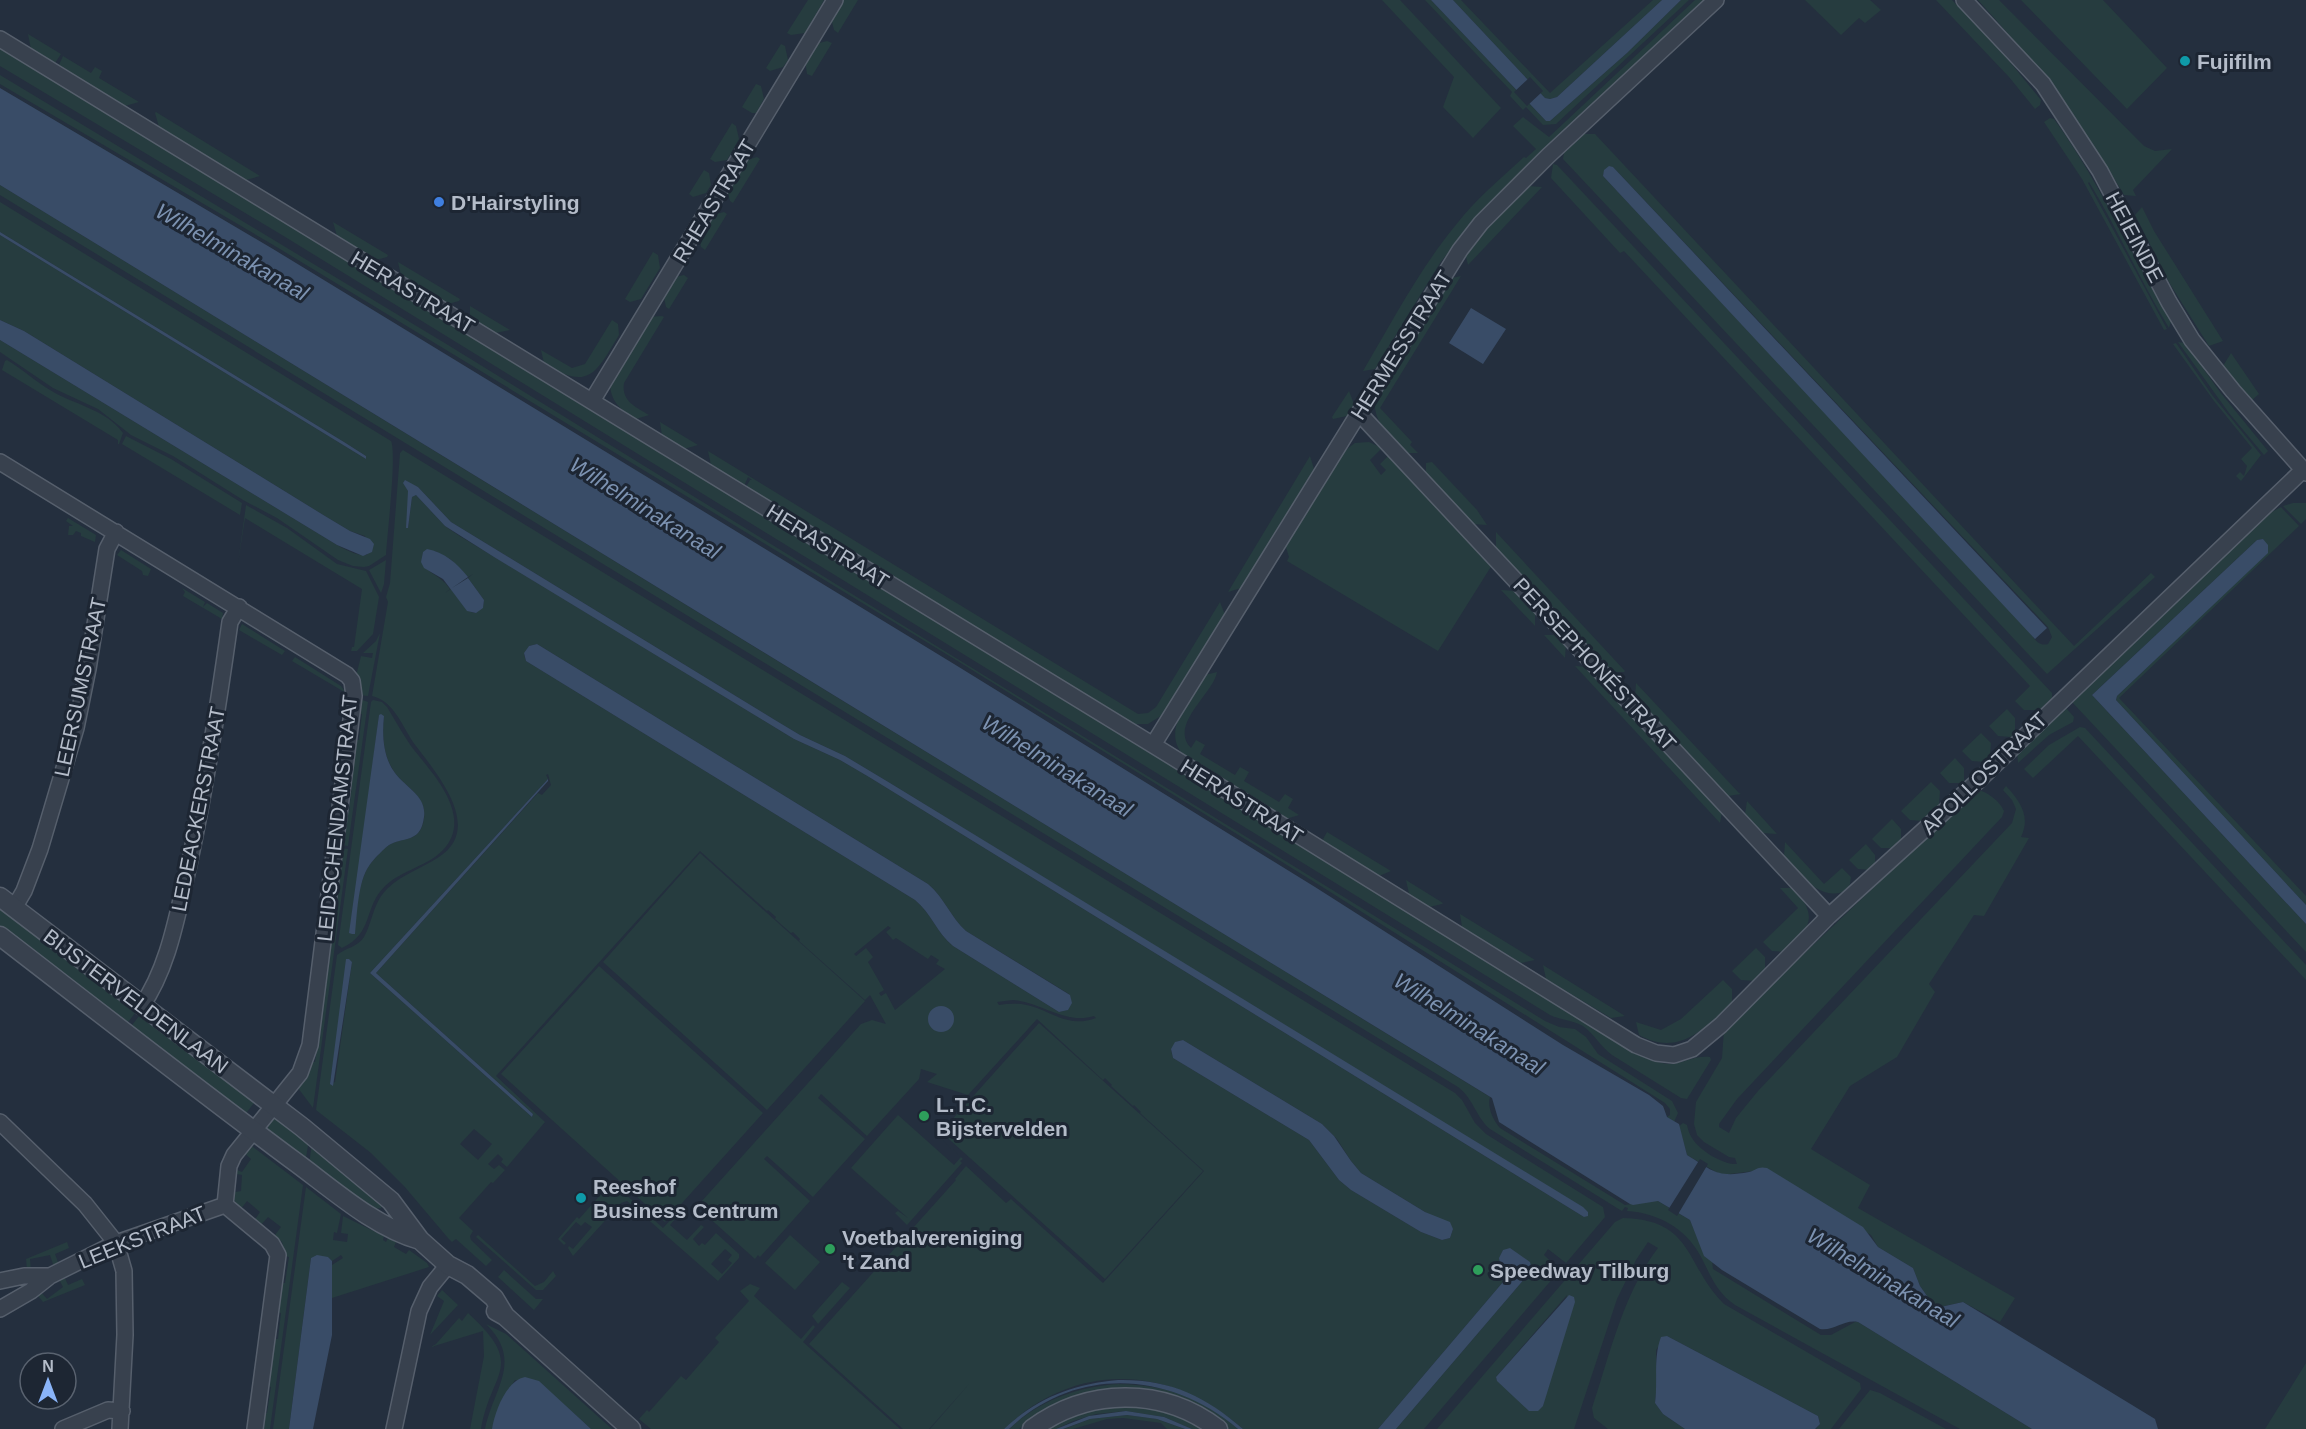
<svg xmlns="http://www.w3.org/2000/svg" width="2306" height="1429" font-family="Helvetica,sans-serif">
<rect width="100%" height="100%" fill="#242f3e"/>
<!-- green -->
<path fill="#263c3f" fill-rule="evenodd" d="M808,0H824L805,33L791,35L787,33Z
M841,0H858L838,33L834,30L831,18Z
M1382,0H1400L1501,108L1473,138L1443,107L1454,77Z
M1425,0H1431L1546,121H1550L1627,53L1681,0H1689L1556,124L1543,125L1526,107L1523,110L1510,96L1512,92Z
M1453,0H1461L1550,93L1653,0H1662L1557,97L1550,99L1545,98Z
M1695,0H1705L1476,217L1440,263L1375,369L1363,371C1392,322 1419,270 1455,226C1475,200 1500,179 1524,157L1526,158L1536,149L1513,126L1523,117L1549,137Z
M1805,0H1870L1881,10L1865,23L1859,18L1841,35Z
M1936,0H1952L2001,51L2041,100L2040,105L2035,109L2009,77Z
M1978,0H1999L2144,146L2155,151L2172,149L2133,190L2136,196L2124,195C2082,123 2035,62 1978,0Z
M2021,0H2103L2167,68L2127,109Z
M28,34L61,54L55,63L31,49Z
M827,41L832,43L812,76L807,74L805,60L815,44Z
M781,44L785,46L788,60L783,67L770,71L766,68Z
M0,46L1650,1059C1679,1072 1685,1055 1710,1057L1711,1060L1687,1099L1681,1098L1612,1055C1601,1047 1594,1034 1583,1026C1573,1020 1560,1020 1550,1015L282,235L0,66Z
M63,56L91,73L95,67L102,71L99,78L139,102L125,106L59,65Z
M0,75L448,345L1545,1021L1559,1027L1575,1029L1586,1037L1598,1054L1672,1101L1678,1113L1674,1122L1667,1117L1670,1115V1109L1665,1103L1316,883L956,660L275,246L0,84Z
M756,84L761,86L764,99L756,113H752L742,107Z
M155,113L156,112L260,176L246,180L159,127Z
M2050,118L2054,119C2100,182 2130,254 2171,321L2169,328C2140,280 2118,230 2089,182L2088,183L2167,329L2164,330L2082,179L2044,122Z
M732,123L736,126L739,139L727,160L715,162L710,159Z
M1584,134H1595L2074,646L2151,573L2155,577L2047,674L1563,159L1564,153ZM1613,167L2048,627L2052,637L2048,644C2037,647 2033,636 2027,628L1603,176V174Z
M757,157L760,159L733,203L730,201L726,187L743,161Z
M1553,164L1557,165L2052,693V698L2039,710H2024L2015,701L2030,686L1624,251L1620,253L1551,178Z
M704,170L709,173L711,185L706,193L693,197L689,194Z
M0,185L1490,1097C1487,1107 1493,1120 1500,1128L1625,1205L1656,1200L1690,1220L1705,1256L1712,1261L1713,1269L1821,1335H1831L1855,1322H1858L2032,1429H1960L1735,1305C1716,1292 1710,1274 1700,1255C1685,1228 1658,1213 1627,1211L1628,1208L1625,1207L1622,1211L1617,1208L1490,1129C1476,1117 1473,1098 1458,1087L0,195Z
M1528,186L1542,187L1468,265L1465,253L1484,229Z
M0,202L391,441C397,454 387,535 386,555L369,566L364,567L353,566L338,560L277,518L243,500L173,456L131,435L98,409L53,388L0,352V340L337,545C346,550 357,556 367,555L365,536L350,531L325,516L24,331L0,320V235L366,459V456L344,442L0,232Z
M2142,207L2154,231L2223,341L2209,346L2170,284L2135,215Z
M724,212L727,214L705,250L701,247L698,234L709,216Z
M333,222L388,255L387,257L376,260L337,236Z
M653,252L658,255L660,268L641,299L630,302L625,299Z
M398,262L460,299L459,301L448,304L401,275Z
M684,275L688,278L669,309L666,307L663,292L671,278Z
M1461,276L1380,408L1412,442L1410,445L1418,453H1407C1393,438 1373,424 1375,401L1447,279Z
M470,306L510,330L495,333L470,318Z
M662,316L664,317L624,383C621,401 636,407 649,415L636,419C620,410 610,401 610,382L648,317Z
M612,320L618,324L619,335C596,373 589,392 544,363L541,350L572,368L585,364Z
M2178,342L2185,343L2220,392L2268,451L2264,455L2229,413Z
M2176,343L2212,395L2261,455L2241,481L2236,476L2240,472L2244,476L2247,466L2241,459L2252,448L2214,401L2173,344Z
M2231,353L2259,394L2251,401L2223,366Z
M7,360C22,369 35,381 50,390C74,405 106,409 123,433L119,444H118V440L2,370L5,361Z
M1349,391L1354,404L1347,416L1333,419L1332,417Z
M660,422L698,445L684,449L662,436Z
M126,436L171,459L242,503L240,515L122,444Z
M1369,442L1382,448L1370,460L1381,475L1386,470L1380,464L1389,455L1492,565L1438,651L1287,561L1289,557L1285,544L1340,454L1355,443Z
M403,450L1455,1093L1462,1100L1475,1123L1486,1134L1603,1207L1605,1217L1566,1263L1548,1249L1544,1255L1560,1270L1424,1429H1396L1532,1270L1503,1250L1499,1258L1503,1282L1378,1429H1243C1188,1381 1117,1362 1048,1397C1037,1403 1027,1409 1018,1417C1014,1420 1008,1427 1004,1429C996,1429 943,1429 930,1429L970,1383L929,1429H903L809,1344L956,1180L955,1179L966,1166L1006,1203L1011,1199L1103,1283L1204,1171L1140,1113L1141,1112L1134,1105L1133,1106L1111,1086L1112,1085L1105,1078L1103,1080L1037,1019L968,1095L927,1082L937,1074L921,1069L919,1079L867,1136L821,1094L818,1098L865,1139L813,1197L767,1156L764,1159L810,1201L760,1257L758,1255L755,1259L706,1215L707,1213L701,1207V1202L861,1024L872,1020L886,1024L870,995L865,1000L799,941L800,939L793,932L791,933L775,919L776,917L768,910L767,911L700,851L496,1076L545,1122L507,1167L501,1162L503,1159L498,1154L488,1164L494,1169L499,1165L505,1170L493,1183L491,1182L459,1218L473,1231L470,1236L471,1240L492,1260L486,1266L456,1239L452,1242L448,1238L404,1186L371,1153L316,1110L337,955C345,948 358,947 364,937C373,921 373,902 388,888C403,874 422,868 439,857C484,828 437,774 416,746C403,729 395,701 372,696L388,602L386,597L390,583L400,453ZM404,481L418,487L451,522L775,720L800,735L845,756L890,783L1588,1212L1584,1217L869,777L840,760L794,739L458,535L445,526L416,495L412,497L408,528V491ZM435,551L450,559L468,577L473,574L468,578L484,600L483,607L475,613L468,611L451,589L445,593L450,589C438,571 419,574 423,552ZM537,644L928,884C944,897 951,918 966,931L1069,994L1071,1002L1067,1010L1059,1012L953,946C937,933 931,913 915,900L526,661L524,654L529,646ZM548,774L551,785L542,795L538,793L376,973L533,1114L532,1117L370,973L548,779L546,775ZM888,926L891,928L886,932L893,940L896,938L928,959L931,955L939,960L936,964L945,969L895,1010L886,993L881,996L879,993L884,990L868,962L873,957L866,948L856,956L854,954ZM348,959L352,962L335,1082L330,1084ZM1013,1000C1041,1002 1065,1025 1094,1016L1096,1018C1073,1027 1057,1016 1037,1008C1024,1003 1012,1003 999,1005L997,1002ZM1183,1040L1322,1124L1337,1139L1351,1161L1361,1173L1453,1229L1450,1238L1442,1240L1421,1232L1351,1190L1339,1180L1309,1140L1173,1058L1171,1050L1176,1042ZM474,1129L492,1144L478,1160L460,1144Z
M708,451L1138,714L1148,713L1156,707L1220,602L1225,615L1164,714L1148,724H1134L746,487L750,480H752L748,477L744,486L711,465Z
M1310,456L1314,469L1241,588L1228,592Z
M1432,462L1477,510L1487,525L1473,524L1426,473V463Z
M2293,503H2306V519L2301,524L2283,506Z
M246,505L287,528L337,564L366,571L379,597L373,634L357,651H351L352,647H354L362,589L245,518L238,563Z
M2281,507L2299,526L2119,698L2306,896V905L2116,700L2117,696L2268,551L2263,539L2257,540L2092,695L2306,924V952L2072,702V699L2266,515Z
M68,518L96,535L95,542L81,536V533L76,531L73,535H68L69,526H73L66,521Z
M1496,532L1625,671L1624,672H1612L1496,548Z
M121,550L151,569L148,576L143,575L142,571L117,555Z
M386,560L384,584L381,593L369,570Z
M182,588L205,602L203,607L207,603L223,613L222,619L183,596L185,592Z
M1501,590L1516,591L1535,611V626Z
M242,624L285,651L282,655L239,630Z
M380,633L368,696L359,695L360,682L356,676L361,656L372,658L373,653H363L376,641Z
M1544,635H1558L1566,644L1565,658Z
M295,657L341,686L346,693L292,661Z
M1575,666L1588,667L1722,812L1720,823Z
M1217,672C1214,693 1168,725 1191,748L1196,740L1205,745L1200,754L1235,775L1240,767L1249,772L1244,781L1279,802L1285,794L1293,799L1288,808L1299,815L1286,819L1188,759C1157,735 1190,699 1205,675Z
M1636,683L1739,793L1741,794L1728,796L1635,697Z
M360,699L368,702L348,846L341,845L345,812H349L352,786L349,785L355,740H359L362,714L359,713Z
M373,700L382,702L387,707C395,720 402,733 411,746C431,772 475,816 443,850C428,866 402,870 385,886C363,908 374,933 342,948L338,945L371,702ZM379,715L384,716C382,736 383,756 395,773C406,788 427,796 424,818C421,842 405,837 391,844C384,847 376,858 371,863C359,877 355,916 351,934Z
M2063,708H2066L2074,717L2073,722L2049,735L2018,763L2017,751Z
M2007,709L2015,718V733L2011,737L1998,736L1989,726Z
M2080,727L2085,728L2306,965V980L2078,736L2033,778L2024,769L2049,745Z
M1981,733L1991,743L1990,757L1985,762L1972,761L1962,751Z
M1955,758L1964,768V782L1962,783H1949L1940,773Z
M1931,782L1940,791L1939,805L1923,821L1910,820L1901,811Z
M2006,786C2020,801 2031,816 2021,837L2029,838L1984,916L1974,915L1929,984L1935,992L1897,1057L1850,1086L1811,1149L1870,1185L1858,1208L2015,1298L2000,1322L1963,1302L1935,1308L1932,1306V1303L1920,1286L1913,1268L1878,1247L1871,1235L1754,1171L1721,1175L1687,1155L1679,1126L1683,1123L1687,1125C1688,1129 1689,1134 1692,1138C1699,1150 1723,1165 1737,1164L1735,1158L1729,1157L1704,1142L1697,1135L1694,1124L1696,1102L1722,1058L1724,1030L1977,789C1988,793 1999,800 2004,811L2002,817L1737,1099L1719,1124V1127L1729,1133L1736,1118L1758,1091L2012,823L2016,809L2012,800L2003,790Z
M1747,801L1777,834L1763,833L1745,814Z
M1892,819L1901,829V842L1894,848H1881L1872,839Z
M1327,832L1391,871L1379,876L1322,841Z
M1785,842L1824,884L1842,868L1851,877L1849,890C1819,903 1802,876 1784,856Z
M1866,844L1875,855V866L1872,870L1858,869L1849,860Z
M340,848L348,849L313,1108L298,1088L308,1076L311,1062H315L330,952L326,951L332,911H335L339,885L335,884Z
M700,853L865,1001L767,1110L603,962Z
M1406,880L1443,903L1442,904L1429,907L1409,894Z
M1780,888H1794C1819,919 1810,926 1786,952L1772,951L1763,942L1798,908Z
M0,902L139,1008L125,1026L0,930Z
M1460,914L1535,960L1521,963L1462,927Z
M1756,948L1765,957V972L1755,981L1741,980L1732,971Z
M1543,965L1625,1016L1611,1018L1546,979Z
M599,966L763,1113L665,1222L501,1074Z
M1723,980L1732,989V1003C1704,1029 1679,1057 1639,1035L1636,1022L1661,1030L1681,1019Z
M143,1011L257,1099L244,1116L129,1029Z
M1039,1023L1203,1171L1105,1279L941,1132Z
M898,1115L954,1165L961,1157L932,1131L963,1159L960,1161L962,1163L907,1225L895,1213L898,1211L908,1218L851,1168Z
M276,1118L309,1139L305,1164L267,1130L271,1120Z
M312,1141L382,1205L381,1208L373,1209L309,1166Z
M249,1144L303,1185L270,1429H262L264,1413H267L271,1387L268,1386L274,1339H278L281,1313L276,1312L282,1283H285L289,1257L285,1256L282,1242L275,1235L281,1227L268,1217L260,1226L254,1221L260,1212L247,1201L240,1210L230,1193L241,1191L242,1175L231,1173L232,1168L242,1172L251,1159L242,1151Z
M612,1182L663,1228L679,1211L681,1212L670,1225L687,1240L701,1225L704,1227L693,1239L699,1246L702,1243L705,1245L716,1233L739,1254V1258L718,1281L627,1201L621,1203L573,1256L568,1248L569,1246L573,1249L592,1227L585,1222L581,1226L576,1222L561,1239L566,1243L564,1245L558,1239L577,1217L579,1219ZM725,1249L732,1255L728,1260L732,1263L722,1274L711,1264Z
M306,1187L341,1214L337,1233L334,1232L333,1240L347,1242L348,1234L341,1233L343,1216L384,1236L383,1240L386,1242L388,1238L396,1242L394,1247L406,1254L409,1250L427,1263L429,1267L332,1298V1265L343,1258L341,1255L332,1261L328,1257L311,1258L289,1429H273Z
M1623,1218C1695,1220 1685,1266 1724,1304L1860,1383L1861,1389L1831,1429H1816L1820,1423L1818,1416L1667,1336L1656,1350L1657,1381L1655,1403L1663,1414L1685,1429H1608L1594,1418L1592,1408C1610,1354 1623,1294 1658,1248L1648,1242L1636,1260L1617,1299L1574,1429H1437L1615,1222ZM1567,1295L1543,1406L1496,1379V1377Z
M478,1235L535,1286L544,1282L553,1271L556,1276L543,1290H536L476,1237Z
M790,1235L820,1262L795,1290L765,1263Z
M67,1242L69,1248L55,1254L59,1265L54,1267L50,1255L30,1259L31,1271H27L26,1259Z
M504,1270L536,1299H543L534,1310L498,1277Z
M63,1274L68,1285L82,1279L85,1285L43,1302L36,1293L39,1290L47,1299L63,1287L58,1277Z
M842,1282L850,1288L818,1324L812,1316Z
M750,1284L760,1288L754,1296L801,1339L813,1325L815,1327L803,1342L900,1429H651L639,1419L647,1410L649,1412L681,1376L686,1380L719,1342L715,1338L749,1301L740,1291Z
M442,1290L458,1305L430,1335L444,1301L437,1296Z
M468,1313C527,1367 491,1370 481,1429H470L484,1356L483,1331L431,1347L436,1344L459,1318L462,1321Z
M486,1324L506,1334L612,1429H591L543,1386L515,1380L501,1403L492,1429H485C493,1389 524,1361 486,1324Z
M2306,1363V1429H2265Z
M1118,1384C1168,1385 1200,1397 1238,1429H1229L1221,1423L1154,1393L1031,1419L1019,1429H1009C1040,1400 1077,1387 1118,1384Z
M1870,1390L1880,1393L1946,1429H1839Z
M1123,1406C1154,1407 1177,1415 1205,1429H1192L1164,1417L1126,1411L1096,1414L1073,1421L1056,1429H1044C1068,1415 1095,1409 1123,1406Z
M1127,1415L1157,1419L1185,1429H1167L1161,1423L1123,1418L1107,1419L1073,1429H1064L1090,1419Z"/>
<!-- water -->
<path fill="#394c67" d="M1431,0H1453L1545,98L1550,99L1557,97L1662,0H1681L1627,53L1550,121H1546Z
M0,88L273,249L954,664L1315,887L1563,1045L1649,1095L1663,1106L1667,1117L1679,1124L1687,1155C1713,1171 1717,1178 1749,1172C1756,1170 1758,1166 1767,1168L1863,1227L1878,1247L1913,1268L1920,1286L1932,1303V1306L1936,1308L1963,1302L2155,1419L2158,1429H2032L1858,1322C1844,1319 1835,1331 1820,1329L1722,1270L1704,1256L1690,1220L1658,1201L1633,1205L1630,1204L1499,1122L1492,1098L0,185Z
M1609,166L1613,167L2047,628L2035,639L1603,176L1604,170Z
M0,232L344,442L366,456V459L0,235Z
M1471,308L1506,329L1483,364L1449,343Z
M0,320L24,331L325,516L350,531L370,539L374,544L372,552L363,556L337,545L0,340Z
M405,480L418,487L451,522L775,720L800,735L845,756L890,783L1583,1207L1588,1212V1216L1584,1217L869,777L840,760L794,739L494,557L445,526L416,495L412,497L408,528H406L408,491L403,483Z
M2263,539L2268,545V553L2117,696L2116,700L2306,905V924L2092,695L2257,540Z
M427,549C444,552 457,563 468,577L452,588L468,578L484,600L483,608L476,613L467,611L443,579L424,568L421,562L423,552Z
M537,644L928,884C944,897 951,918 966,931L1070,995L1072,1003L1068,1010L1059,1012L953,946C937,933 931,913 915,900L526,661L524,653L529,646Z
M381,714L384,716C382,736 383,757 395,773C406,788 427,796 424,817C421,842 406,837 391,844C386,846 372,861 369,866C358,881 357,915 355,934H352L349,933L379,715Z
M548,779V781L376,973L533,1114L532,1117L370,973Z
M346,959H349L352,962L333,1086L330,1084Z
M928 1019a13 13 0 1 1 26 0a13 13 0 1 1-26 0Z
M1183,1040L1322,1124L1334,1136L1351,1161L1361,1173L1425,1212L1450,1222L1453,1229L1450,1238L1442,1240L1421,1232L1351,1190L1339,1180L1309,1140L1173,1058L1171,1049L1175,1042Z
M1510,1248L1530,1262L1532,1270L1396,1429H1378L1503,1282L1499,1258L1503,1250Z
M317,1255L328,1257L332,1261V1335L313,1429H289L311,1258Z
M1569,1295L1574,1297L1575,1302L1543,1406L1538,1411H1529L1497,1381L1496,1377Z
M1667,1336L1818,1416L1820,1424L1815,1429H1685L1663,1414L1655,1403C1658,1381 1653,1358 1661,1337Z
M525,1377L539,1381L591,1429H492C495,1411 506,1381 525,1377Z
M1118,1380C1170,1379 1205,1396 1243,1429H1238C1170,1371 1076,1365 1009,1429H1004C1037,1398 1073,1384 1118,1380Z
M1126,1411L1164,1417L1192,1429H1185L1157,1419L1127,1415L1090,1419L1063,1429H1056L1089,1416Z"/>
<!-- pier -->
<path fill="#242f3e" d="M1530,77L1543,91L1527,106L1514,92Z
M1700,1159L1708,1164L1677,1216L1668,1210Z"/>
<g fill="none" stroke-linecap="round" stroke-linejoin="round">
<!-- minor casing -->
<g stroke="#565f6c" stroke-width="18">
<path id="minor" d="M1964,0L2043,84L2100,171L2169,302L2192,340L2233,391L2306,473
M0,39L1153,745L1636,1045L1656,1053L1674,1055L1692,1049L1721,1025L1829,916L1979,780L2303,470
M592,401L835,0
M1359,413L1829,916
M0,462L347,675L352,681L354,696L310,1045L300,1073L234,1155L229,1166L225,1205L116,1243L50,1276L31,1291L0,1309
M1153,745L1460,250L1481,223L1548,156L1716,0
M14,908L24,891L40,849L76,728L88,669L107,549L116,532
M141,1007C167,970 176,921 186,878C205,794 218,708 230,622L239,607
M0,1122L85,1204L116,1243L124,1271L125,1335L120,1429
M225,1205L272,1244L278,1255L255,1429
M0,1281L24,1276H50
M63,1429L108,1410L122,1411
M394,1429L419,1311L430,1287L448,1265"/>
</g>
<!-- tertiary casing -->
<g stroke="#565f6c" stroke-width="21">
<path id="tertiary" d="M0,897L302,1127L391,1201L420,1240L448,1265L467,1275L494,1298L505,1316
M0,936C96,1010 192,1085 290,1158C329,1186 373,1227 420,1240
M496,1311L505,1316L631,1429
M1032,1429C1087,1388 1162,1386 1218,1429"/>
</g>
<!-- minor -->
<use href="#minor" stroke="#38414e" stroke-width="15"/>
<!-- tertiary -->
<use href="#tertiary" stroke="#38414e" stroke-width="18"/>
</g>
<!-- markers -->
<g fill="#0f9aa8" stroke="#1d2633" stroke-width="2">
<circle cx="2185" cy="61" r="6"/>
<circle cx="581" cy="1198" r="6"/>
</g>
<circle fill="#3f7fe0" stroke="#1d2633" stroke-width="2" cx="439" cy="202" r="6"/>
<g fill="#2e9e5b" stroke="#1d2633" stroke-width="2">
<circle cx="924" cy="1116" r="6"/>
<circle cx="830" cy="1249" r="6"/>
<circle cx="1478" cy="1270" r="6"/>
</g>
<g text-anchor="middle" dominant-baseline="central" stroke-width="6" stroke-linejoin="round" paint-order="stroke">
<!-- poi labels -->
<g font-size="21" font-weight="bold" fill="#b4bcc9" stroke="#1d2633" text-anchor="start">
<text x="2197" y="61">Fujifilm</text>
<text x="451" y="202">D'Hairstyling</text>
<text x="936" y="1104">L.T.C.<tspan x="936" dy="24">Bijstervelden</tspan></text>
<text x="593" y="1186">Reeshof<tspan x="593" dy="24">Business Centrum</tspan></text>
<text x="842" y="1237">Voetbalvereniging<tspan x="842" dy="24">'t Zand</tspan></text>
<text x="1490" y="1270">Speedway Tilburg</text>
</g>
<!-- street labels -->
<g font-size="21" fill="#b4bcc9" stroke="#1d2633">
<text transform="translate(714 201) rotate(-59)">RHEASTRAAT</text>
<text transform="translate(2135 237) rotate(62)">HEIEINDE</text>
<text transform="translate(413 292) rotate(31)">HERASTRAAT</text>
<text transform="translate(1401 345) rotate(-58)">HERMESSTRAAT</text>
<text transform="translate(828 546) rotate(32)">HERASTRAAT</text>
<text transform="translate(1595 664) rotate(47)">PERSEPHONÉSTRAAT</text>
<text transform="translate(80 687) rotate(-78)">LEERSUMSTRAAT</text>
<text transform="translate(1984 773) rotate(-44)">APOLLOSTRAAT</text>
<text transform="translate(1242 801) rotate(32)">HERASTRAAT</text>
<text transform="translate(198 809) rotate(-79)">LEDEACKERSTRAAT</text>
<text transform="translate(337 818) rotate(-84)">LEIDSCHENDAMSTRAAT</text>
<text transform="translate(136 1001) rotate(37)">BIJSTERVELDENLAAN</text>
<text transform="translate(142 1237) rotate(-22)">LEEKSTRAAT</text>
</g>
<!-- water labels -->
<g font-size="22" font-style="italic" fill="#7c92b1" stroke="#1d2633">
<text transform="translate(232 252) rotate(30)">Wilhelminakanaal</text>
<text transform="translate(645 508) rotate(32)">Wilhelminakanaal</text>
<text transform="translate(1057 766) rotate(32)">Wilhelminakanaal</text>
<text transform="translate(1469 1024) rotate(32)">Wilhelminakanaal</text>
<text transform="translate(1883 1278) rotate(31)">Wilhelminakanaal</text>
</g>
</g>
<!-- north arrow -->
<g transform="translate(48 1381)"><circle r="28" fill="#1d2633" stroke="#59626f" stroke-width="1.5"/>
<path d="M0-4.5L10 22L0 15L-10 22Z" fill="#8ab4f8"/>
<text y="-9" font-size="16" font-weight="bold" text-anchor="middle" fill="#b4bcc9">N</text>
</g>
</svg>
